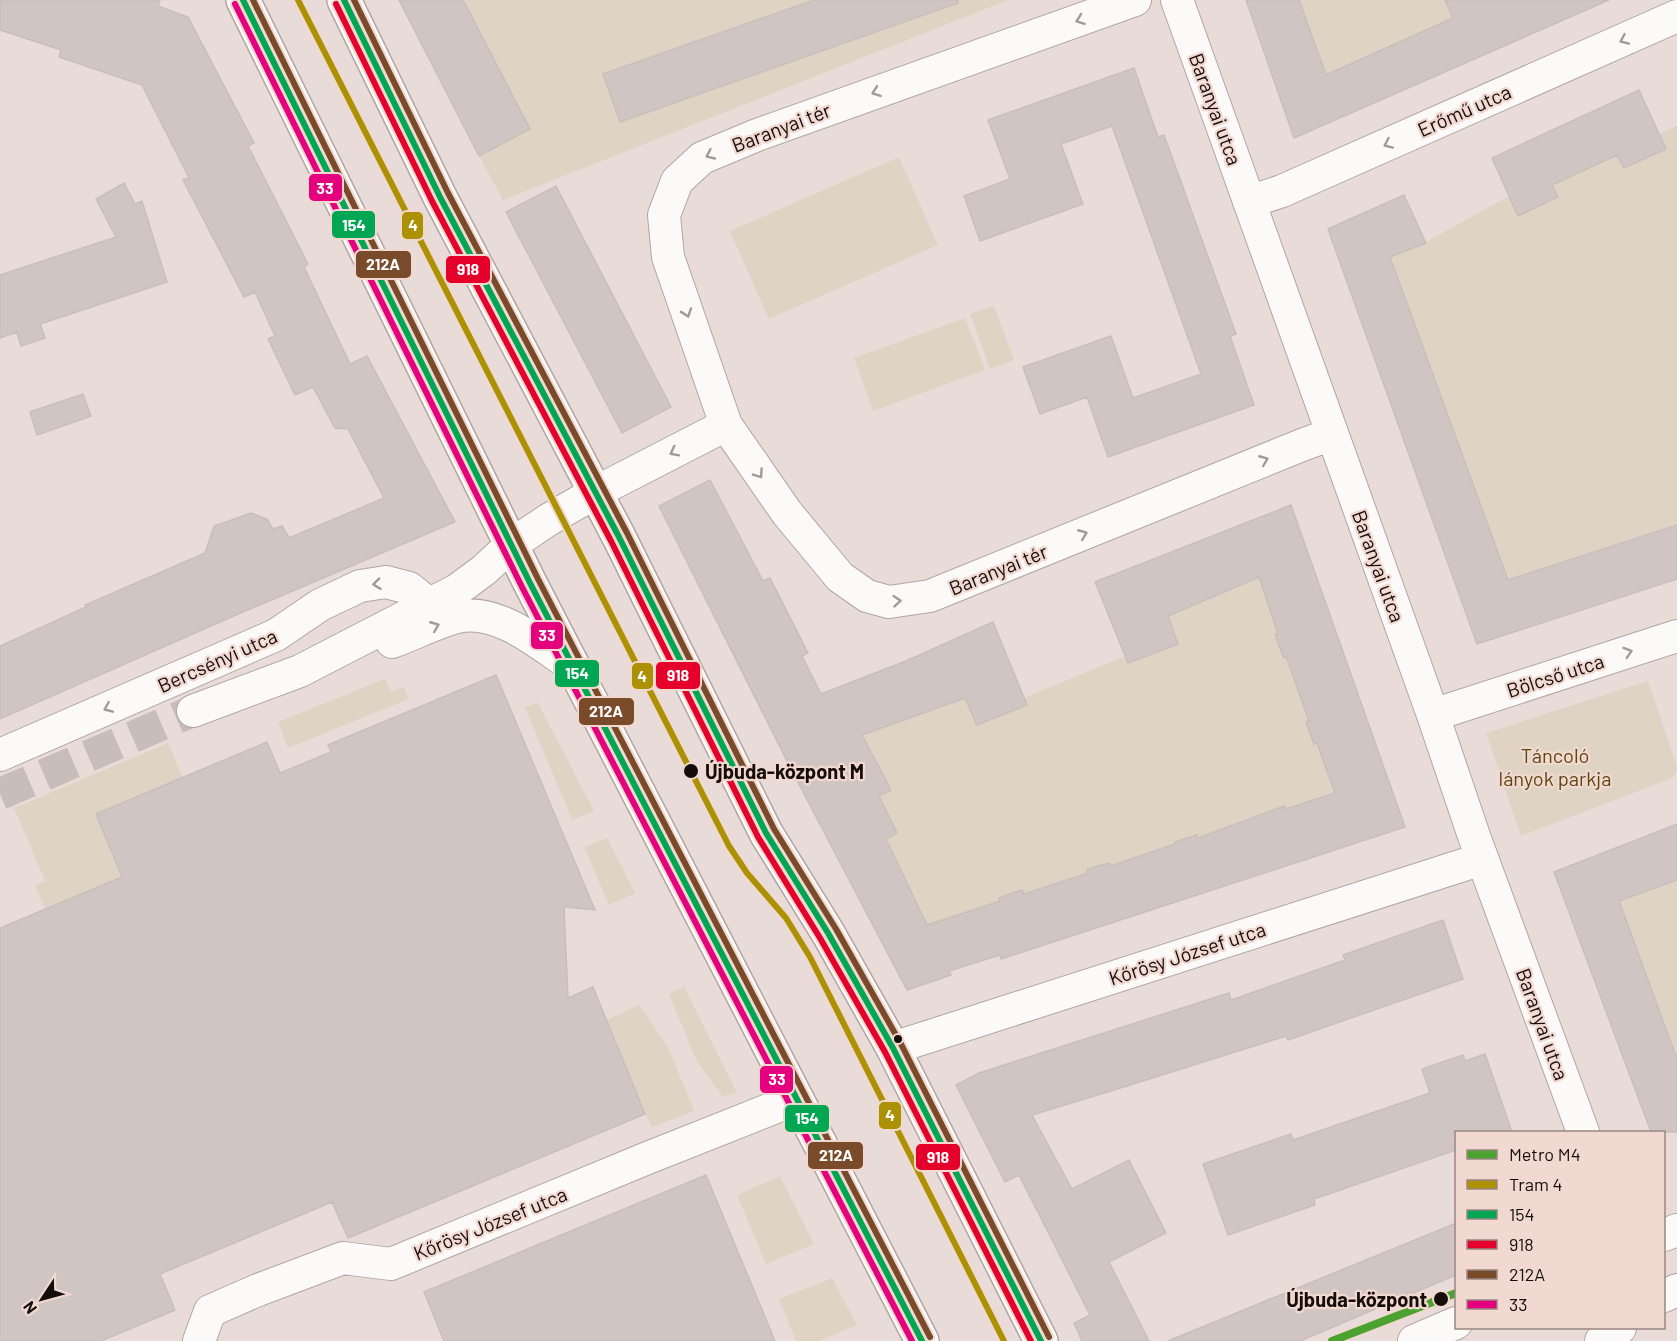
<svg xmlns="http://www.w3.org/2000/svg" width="1677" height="1341" font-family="Barlow,sans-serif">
<rect width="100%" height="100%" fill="#e9dcd8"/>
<!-- green -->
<path fill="#dfd3c3" d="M463,0H1008L503,200L479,156L529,128Z
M1299,0H1445L1453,18L1326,75Z
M1677,126V525L1508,580L1390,257L1426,242L1509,196L1519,216L1558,197L1552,185L1617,155L1624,168L1666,149L1659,134Z
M899,157L938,245L769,319L730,231Z
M994,306L1014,360L990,369L970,314Z
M965,318L985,370L873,411L854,358Z
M1258,575L1278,634L1275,635L1284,657L1286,656L1309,721L1306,722L1314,744L1317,743L1335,793L1286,809L1284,806L1198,838L1197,835L1175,842V844L1111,866L1109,863L1087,869L1088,873L1024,894L1022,890L999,898L1000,901L927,925L886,839L897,833L879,796L891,789L871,753L850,742L873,716L878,729L965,698L978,725L1027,705L1024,698L1125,656L1128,663L1178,644L1167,611L1197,604Z
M385,679L391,692L404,687L409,699L288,748L278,722Z
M1648,681L1676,764C1677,772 1676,775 1670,779L1521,836L1486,733Z
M538,703L594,811L572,820L525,707Z
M168,743L183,778L96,814L122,877L45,909L35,886L45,881L14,808Z
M607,838L635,893L609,905L584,847Z
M1677,880V1059L1619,901Z
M684,987L737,1092L723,1097L697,1062L669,994Z
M639,1005L668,1047L694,1111L652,1127L645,1114L607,1020Z
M780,1176L814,1244L766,1264L737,1195Z
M832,1278L857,1325L819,1341H796L779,1299Z"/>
<!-- building -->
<path fill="#d0c5c3" stroke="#cabebd" stroke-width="1.5" d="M0,0H160L158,6L188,17L254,143L248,146L308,264L304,267L350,364L367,356L455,522L229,618L0,719V646L86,607L85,605L205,553L214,526L251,513L267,519L273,529L282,526L289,538L384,498L348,429L335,428L313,387L295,395L268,339L275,336L255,292L244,297L183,180L189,178L142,85L59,57L61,50L0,30Z
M399,0H463L530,129L479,156Z
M814,0H958V3L620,122L603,74Z
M1246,0H1299L1326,75L1453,18L1445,0H1609L1294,138Z
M1134,68L1158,137L1164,135L1236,334L1230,336L1254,405L1108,457L1087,397L1040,414L1023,367L1111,336L1133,398L1201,374L1112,126L1061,144L1083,204L980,241L964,196L1010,179L988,120Z
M1639,90L1666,149L1624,168L1617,155L1552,185L1558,197L1518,216L1492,158Z
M124,183L135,204L142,201L167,282L40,324L45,338L21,346L17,332L0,338V275L116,237L96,199Z
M556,186L671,407L622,433L506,212Z
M1404,195L1426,243L1390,257L1508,580L1677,525V579L1477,644L1328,229Z
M83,394L91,416L37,435L30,412Z
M710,480L763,581L770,578L808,653L802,656L821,694L906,661L993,622L1027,705L977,725L965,698L862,735L891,790L879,796L897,833L886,839L927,925L1000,901L999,898L1022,890L1024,894L1088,873L1087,870L1098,866L1109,863L1111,866L1175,844V842L1197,835L1198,838L1284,806L1286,809L1335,793L1317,743L1314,744L1306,722L1309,721L1286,656L1284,658L1279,646L1275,634H1278L1259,577L1168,616L1178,644L1128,663L1095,582L1291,505L1405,827L1001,959L1000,955L949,971L951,975L907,990L792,771L659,506Z
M496,675L595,910L564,907L568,998L593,987L645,1114L348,1238L332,1202L160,1274L175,1310L101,1341H0V928L122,877L96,814L267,742L280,773L331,752L328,745Z
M1677,824V880L1619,901L1677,1059V1132H1651L1554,872Z
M1443,920L1463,979L1288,1040L1286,1036L1127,1086L1032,1115L1072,1189L1129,1160L1166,1233L1109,1262L1149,1341H1082L1074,1323L1090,1315L1019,1175L1005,1182L956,1085L979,1073L1229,993L1231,1000L1345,960L1343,955Z
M1485,1054L1512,1132H1456V1150L1314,1199L1315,1205L1228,1235L1203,1164L1291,1134L1293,1140L1430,1093L1422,1069L1463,1055L1465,1061Z
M706,1175L775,1341H444L424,1292Z
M1456,1223V1275L1300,1341H1168Z"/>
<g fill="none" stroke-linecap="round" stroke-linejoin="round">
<!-- minor-tunnel -->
<path stroke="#c9bdb9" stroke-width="32" stroke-dasharray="32 16" stroke-linecap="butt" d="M0,794L193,711"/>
<!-- minor casing -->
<g stroke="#b0a6a3" stroke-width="34">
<path id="minor" d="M1135,0L757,135L702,158L677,181L664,215L668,257L726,425L787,513L840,577L867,596L889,602L930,596L1302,445L1332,434
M1177,0L1433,715L1474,836L1583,1132
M1249,202L1282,191L1677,16
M392,642C412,635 437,622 457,617C497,607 541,645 572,666
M193,711L300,671L457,590L484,570L511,545L548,520L596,492L726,425
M1433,715L1677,636
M0,755L276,635L320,605L360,586L386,582L409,588L429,604
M893,1048L1482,859
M1664,1235L1677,1230
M1664,1296L1677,1290
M199,1341L210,1311L258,1290L343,1258L391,1264L645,1159L796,1099
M1414,1341L1456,1323
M1601,1341L1620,1328"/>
</g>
<!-- major casing -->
<g stroke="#b0a6a3" stroke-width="36">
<path id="major" d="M243,0L530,583L922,1341
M344,0L440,197L619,537L766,833L828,933L893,1048L1041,1341"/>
</g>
<!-- minor -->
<use href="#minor" stroke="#fcfaf9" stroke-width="32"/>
<!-- major -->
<use href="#major" stroke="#fcfaf9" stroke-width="33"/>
<!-- bus-1 casing -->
<g stroke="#f1d8d0" stroke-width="10">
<path id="bus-1" d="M243,0L530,583L922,1341
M344,0L440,197L619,537L766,833L828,933L893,1048L1041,1341"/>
</g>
<!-- bus-2 casing -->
<g stroke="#f1d8d0" stroke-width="10">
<path id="bus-2" d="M336,4L432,201L611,541L758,837L820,938L885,1052L1031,1341"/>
</g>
<!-- bus-3 casing -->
<g stroke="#f1d8d0" stroke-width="10">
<path id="bus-3" d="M253,0L538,579L930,1337
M354,0L448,193L627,533L774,829L836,929L901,1044L1049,1337"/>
</g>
<!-- bus-4 casing -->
<g stroke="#f1d8d0" stroke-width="10">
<path id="bus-4" d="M235,4L522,587L912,1341"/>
</g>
<!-- bus-1 -->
<use href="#bus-1" stroke="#00a651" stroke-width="6"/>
<!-- bus-2 -->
<use href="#bus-2" stroke="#e4002b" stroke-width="6"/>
<!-- bus-3 -->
<use href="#bus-3" stroke="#7a4b2a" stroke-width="6"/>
<!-- bus-4 -->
<use href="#bus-4" stroke="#e5007d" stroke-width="6"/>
<!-- tram-1 casing -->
<g stroke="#f1d8d0" stroke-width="10">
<path id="tram-1" d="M298,0L729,846L747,873L786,918L810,957L1004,1341"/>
</g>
<!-- tram-1 -->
<use href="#tram-1" stroke="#ad9104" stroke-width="6"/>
<!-- metro-1 casing -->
<g stroke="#f1d8d0" stroke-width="12">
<path id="metro-1" d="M1332,1341L1456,1293"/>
</g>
<!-- metro-1 -->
<use href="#metro-1" stroke="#4ca22f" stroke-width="8"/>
</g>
<!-- one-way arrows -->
<defs><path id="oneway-chevron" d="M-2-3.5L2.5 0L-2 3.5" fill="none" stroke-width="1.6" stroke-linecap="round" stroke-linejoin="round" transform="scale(1.5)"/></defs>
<g stroke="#a09b99">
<use href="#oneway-chevron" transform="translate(1080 20) rotate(160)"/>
<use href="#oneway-chevron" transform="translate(1624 40) rotate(156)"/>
<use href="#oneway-chevron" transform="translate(876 92) rotate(160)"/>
<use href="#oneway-chevron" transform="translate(1388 144) rotate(156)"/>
<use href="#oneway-chevron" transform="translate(710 155) rotate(155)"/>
<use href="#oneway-chevron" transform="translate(687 313) rotate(71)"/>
<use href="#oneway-chevron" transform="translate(674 452) rotate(153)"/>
<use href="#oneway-chevron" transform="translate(1264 460) rotate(-22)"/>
<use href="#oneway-chevron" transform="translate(759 474) rotate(55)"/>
<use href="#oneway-chevron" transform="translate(1083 534) rotate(-22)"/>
<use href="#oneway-chevron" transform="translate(377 584) rotate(173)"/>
<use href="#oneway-chevron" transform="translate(897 601) rotate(-5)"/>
<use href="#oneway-chevron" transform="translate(435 626) rotate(-22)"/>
<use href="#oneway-chevron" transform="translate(1628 652) rotate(-18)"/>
<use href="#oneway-chevron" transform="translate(108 708) rotate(157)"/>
</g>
<!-- markers -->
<g fill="#150d0a" stroke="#f1d8d0" stroke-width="2">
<circle cx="691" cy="771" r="8"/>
<circle cx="898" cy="1039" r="5"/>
<circle cx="1441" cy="1299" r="8"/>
</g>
<g text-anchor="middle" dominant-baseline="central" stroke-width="4.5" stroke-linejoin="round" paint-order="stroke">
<!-- street labels -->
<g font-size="20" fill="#150d0a" stroke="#f1d8d0">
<text transform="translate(1216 109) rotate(70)">Baranyai utca</text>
<text transform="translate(1464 110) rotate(-24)">Erőmű utca</text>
<text transform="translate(781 127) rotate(-21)">Baranyai tér</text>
<text transform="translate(1379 566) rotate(70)">Baranyai utca</text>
<text transform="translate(998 569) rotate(-22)">Baranyai tér</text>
<text transform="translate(217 660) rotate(-24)">Bercsényi utca</text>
<text transform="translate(1555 675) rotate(-18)">Bölcső utca</text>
<text transform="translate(1187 953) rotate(-18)">Kőrösy József utca</text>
<text transform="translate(1543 1024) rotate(70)">Baranyai utca</text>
<text transform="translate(490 1223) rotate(-22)">Kőrösy József utca</text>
</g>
<!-- park labels -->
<g font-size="20" fill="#5c470f" stroke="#f1d8d0">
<text x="1555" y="755">Táncoló<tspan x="1555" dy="23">lányok parkja</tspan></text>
</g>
<!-- stop labels -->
<g font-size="20" font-weight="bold" fill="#150d0a" stroke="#f1d8d0" text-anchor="start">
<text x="705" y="771">Újbuda-központ M</text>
<text x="1427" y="1299" text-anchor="end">Újbuda-központ</text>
</g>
</g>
<g stroke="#f1d8d0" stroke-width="2">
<rect x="308" y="173" width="35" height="29" rx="6" fill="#e5007d"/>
<rect x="331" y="210" width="45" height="29" rx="6" fill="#00a651"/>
<rect x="401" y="211" width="23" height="29" rx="6" fill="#ad9104"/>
<rect x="355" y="250" width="57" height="29" rx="6" fill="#7a4b2a"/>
<rect x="445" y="255" width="46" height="29" rx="6" fill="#e4002b"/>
<rect x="530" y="621" width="34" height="29" rx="6" fill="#e5007d"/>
<rect x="554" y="659" width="46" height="29" rx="6" fill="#00a651"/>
<rect x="655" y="661" width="46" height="29" rx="6" fill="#e4002b"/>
<rect x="631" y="662" width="23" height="28" rx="6" fill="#ad9104"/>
<rect x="578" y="697" width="57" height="29" rx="6" fill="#7a4b2a"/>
<rect x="759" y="1065" width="35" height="29" rx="6" fill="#e5007d"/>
<rect x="878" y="1101" width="24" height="29" rx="6" fill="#ad9104"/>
<rect x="784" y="1104" width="46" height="29" rx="6" fill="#00a651"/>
<rect x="807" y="1141" width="57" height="29" rx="6" fill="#7a4b2a"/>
<rect x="915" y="1143" width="46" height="28" rx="6" fill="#e4002b"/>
</g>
<g font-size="16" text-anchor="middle" font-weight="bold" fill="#fff">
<text x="325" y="194">33</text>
<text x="354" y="231">154</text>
<text x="413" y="231">4</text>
<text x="383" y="270">212A</text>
<text x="468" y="275">918</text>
<text x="547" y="641">33</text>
<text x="577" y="679">154</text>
<text x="678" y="681">918</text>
<text x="642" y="682">4</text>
<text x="606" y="717">212A</text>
<text x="777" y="1085">33</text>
<text x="890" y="1121">4</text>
<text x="807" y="1124">154</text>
<text x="836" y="1161">212A</text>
<text x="938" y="1163">918</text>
</g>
<!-- legend -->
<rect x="1455" y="1131" width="210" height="198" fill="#f1d8d0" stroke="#998781" stroke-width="1.5"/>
<rect x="1467" y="1150" width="30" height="9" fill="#4ca22f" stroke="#998781" stroke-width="1.5"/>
<text x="1509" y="1161" font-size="18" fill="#150d0a">Metro M4</text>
<rect x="1467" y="1180" width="30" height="9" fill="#ad9104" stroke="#998781" stroke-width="1.5"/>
<text x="1509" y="1191" font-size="18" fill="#150d0a">Tram 4</text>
<rect x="1467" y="1210" width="30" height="9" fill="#00a651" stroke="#998781" stroke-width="1.5"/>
<text x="1509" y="1221" font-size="18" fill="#150d0a">154</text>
<rect x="1467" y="1240" width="30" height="9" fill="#e4002b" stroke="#998781" stroke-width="1.5"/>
<text x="1509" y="1251" font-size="18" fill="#150d0a">918</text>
<rect x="1467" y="1270" width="30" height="9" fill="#7a4b2a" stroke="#998781" stroke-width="1.5"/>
<text x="1509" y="1281" font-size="18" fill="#150d0a">212A</text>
<rect x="1467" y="1300" width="30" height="9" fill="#e5007d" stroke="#998781" stroke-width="1.5"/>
<text x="1509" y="1311" font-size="18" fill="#150d0a">33</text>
<!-- north arrow -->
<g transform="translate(42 1299) rotate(234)" stroke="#f1d8d0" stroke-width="4.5" paint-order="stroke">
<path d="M0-4.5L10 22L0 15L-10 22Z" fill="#150d0a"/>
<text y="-9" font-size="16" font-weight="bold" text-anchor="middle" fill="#150d0a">N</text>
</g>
</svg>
